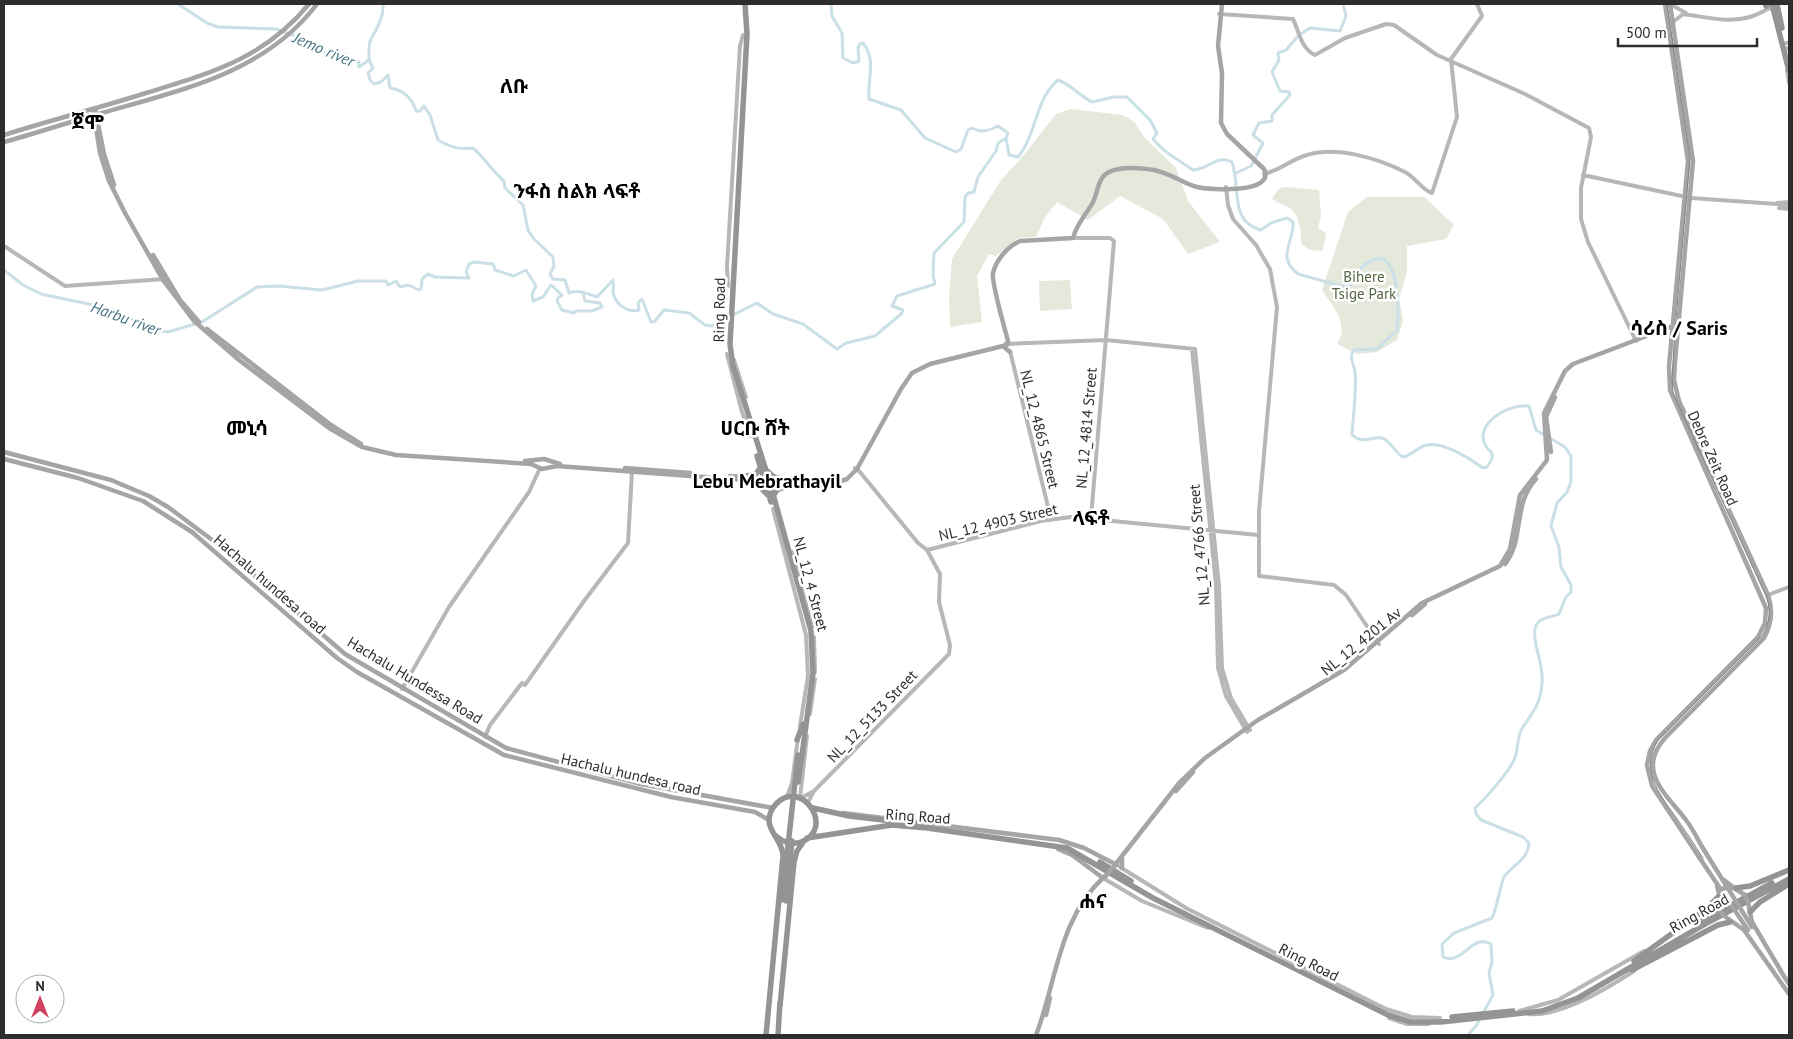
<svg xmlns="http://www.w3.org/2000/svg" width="1793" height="1039" font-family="'PT Sans','Noto Sans Ethiopic',sans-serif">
<rect width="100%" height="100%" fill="#fff"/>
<!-- green -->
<path fill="#e4e9dc" d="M1071,109L1123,115L1134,122L1144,137L1176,168L1188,201L1220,242L1188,254L1163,219L1120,196L1088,220L1057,202L1045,217L1036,237L1018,238L996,256L989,254L977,276L982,322L950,327L949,297L952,259L1001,180L1019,161L1056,114Z
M1285,187L1319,190L1321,216L1318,228L1326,233L1323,251L1311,250L1302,245C1300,231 1301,213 1286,206C1281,203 1276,203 1272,198L1280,188Z
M1367,197H1424L1454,225L1446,239L1407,246V272L1399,299L1403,321L1397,340L1377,352L1357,354L1337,344C1350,324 1333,307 1322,290L1348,212Z
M1070,280L1072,309L1040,311L1039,281Z"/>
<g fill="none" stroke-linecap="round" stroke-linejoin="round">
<!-- river -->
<path stroke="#cadfe6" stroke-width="3" d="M178,4L207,23L218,27L277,29L310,42L315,49L342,56L345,54L353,61L359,62V67L369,60L373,68L368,73L370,80L374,84L381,82L388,75L390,88C404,90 412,98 416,111H420L424,106L430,115L438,140C450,147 459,150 473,148C485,158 492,171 504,181L505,188L523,205L528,230L533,238L553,257L554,266L550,274L553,279L565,280L569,293C579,289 588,294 597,297L613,280C614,284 613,287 613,292C615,304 627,313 639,310L638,303L642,299L651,322H654L664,310L689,313L705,325L711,326L757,303L773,314L803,324L837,349L846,343L875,336L901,314L903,310L892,306L897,296L935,284L933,275L934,253L964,222L965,197L968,193L974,192L978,177L996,151L998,143L1006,138
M831,4L832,16L842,33L843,58L853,63L859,61L858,48L860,44L863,43C877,60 867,80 869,99L901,110L925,138L956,152L961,149L968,130L972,128C982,133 988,131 998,126L1008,133L1006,138L1009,155L1018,157C1037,134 1035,99 1058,80C1070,84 1080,96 1092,102L1114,97H1127L1150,120L1157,133L1153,139C1164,153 1179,160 1193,170C1210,169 1216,154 1232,162C1241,188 1229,222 1261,230L1271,223L1287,218L1293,222C1295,241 1275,256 1298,274L1345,287L1354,283C1358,272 1362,264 1373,260C1400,248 1399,315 1397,330L1377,349L1354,350C1348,358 1354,363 1355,372C1357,389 1353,417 1352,435C1363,445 1371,436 1382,438C1390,440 1395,453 1403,457C1413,455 1417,447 1427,445C1442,441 1471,459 1483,468L1487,467L1492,459V453C1465,430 1505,403 1529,406L1536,430L1565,447L1571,456V482L1567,492L1557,503L1551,526L1559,547L1561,567L1571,585V592L1566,597L1559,614C1550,618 1537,617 1535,629C1532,643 1544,664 1542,682C1541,703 1534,711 1523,727C1516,737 1519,750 1514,760C1507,774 1487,797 1475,808L1476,814L1481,820L1523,837L1529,843C1528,860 1513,864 1504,877C1501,882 1497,908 1492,918L1454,933L1442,944L1443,957C1463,966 1471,933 1491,944L1492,962L1489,973L1493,995L1476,1026L1468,1035
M369,60C369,53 368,45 371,39C377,28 384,17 383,4
M1236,173L1251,166L1263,143L1253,135L1259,123L1272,121V115L1290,95L1289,92L1280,91L1272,72L1279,60L1278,53L1286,50L1299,35L1310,28L1340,31L1346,16L1343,4
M4,270L23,285L41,294L103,307L119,312L151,330L168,332L202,322L257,287L278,286L322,290L358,281H386L388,285L396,281L400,287L408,285L419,290L421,289L422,279L428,274L435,277L469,278L466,272L469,264L474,262L493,264L495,270L514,276L526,270L536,286L532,294L533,301L543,297L551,285L562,295L558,298L557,301L562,310L574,313L575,311H592L602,307L600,303L585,301L583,293"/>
<!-- secondary -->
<path stroke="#b7b7b7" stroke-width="4" d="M1670,4L1686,13
M1219,14L1293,19C1299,31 1301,49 1315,55L1345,38L1386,24L1394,25L1437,55L1525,94L1589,128L1591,137L1581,188V219L1588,242L1636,341
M1673,22L1683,14C1707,17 1729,24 1753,16C1761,13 1767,9 1775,6
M1786,43H1789
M1787,48L1789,50
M1787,70L1789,83
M1264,174C1280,170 1292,159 1307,155C1337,146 1377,158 1405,172C1415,177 1422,190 1432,193L1457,117L1451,59L1482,16L1477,4
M1583,175L1691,198L1789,205
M1226,187L1228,205L1233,219L1256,245L1270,269L1277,307L1259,511V576L1334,585L1346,595L1379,644
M1777,203L1789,202
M1779,208L1789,209
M1072,238H1110L1114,241L1091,518
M4,246L65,286L165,279
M728,286L727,267L740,46L743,35
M1005,344L1106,340L1195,349L1219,586L1222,668L1231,698L1250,730
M1192,349L1216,585L1218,668L1226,696L1247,732
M1010,351L1051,519
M727,354L742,412L751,436
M734,360L746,397
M855,468L860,472L918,543L927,550L1041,521L1071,517L1258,535
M773,509L806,635L808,676L800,726
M792,552L812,627
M1768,595L1789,587
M814,637L815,672
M402,689L449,607L529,492L540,468
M810,714L815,679
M485,737L490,725L522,683L525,685L584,601L628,543L632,471
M787,797L792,783L798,738
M800,798L807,736
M801,798L814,791L949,654L950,645L939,602L940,574L927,550
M808,802L814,791
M1120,867L1186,908L1386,1009L1412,1017L1440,1018
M1103,878L1142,901L1208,928
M1519,1011L1558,1000L1644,951
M1529,1014C1560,1017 1608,988 1634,971
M1389,1018L1407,1024H1429"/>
<!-- primary -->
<path stroke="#a5a5a5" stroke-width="4.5" d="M1665,4L1688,161L1669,366L1670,390L1766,608L1765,623L1758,637L1656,740L1650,751L1647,765L1652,786L1701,860
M1670,4L1693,161L1675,362L1674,380L1679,401L1768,595C1773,610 1772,624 1764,638L1666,737C1635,770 1666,794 1686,820C1694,830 1699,843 1706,853
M93,109L100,153L109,181L125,213L163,280L194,321L239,360L329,428L362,447L396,455L531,464L542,469L557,466L826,486L847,479L857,469L901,389L912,373L930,364L1007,345L1008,341C1005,329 991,282 993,273C996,260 1008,246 1020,241L1073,238C1077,223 1086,215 1093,202C1098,192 1098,177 1109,172C1121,166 1141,168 1154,170C1170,173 1182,183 1197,187C1210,190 1276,194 1264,169L1227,134L1221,123L1222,73L1218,46L1222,4
M95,109L104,154L114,185
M4,135C51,120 99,108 146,93C210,73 264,59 309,4
M4,142C37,133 69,122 102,113C181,90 265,73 317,4
M153,255L180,300L199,322
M207,329L331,425L361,444
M1004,347L1010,352
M4,452L111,480L149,496L168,507L219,545L345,654L506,748L641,784L773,808
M1551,452L1546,417L1555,397
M4,459L78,478L143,501L192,532L337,658L357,672L504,755L671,797L755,812L769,820
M525,461L544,459L560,464
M625,468L690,473
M730,476L767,479
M782,480L812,483
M1505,564C1525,539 1512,505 1536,479
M1412,615L1425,604
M1176,791L1193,772
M843,813L1059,840L1084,848L1117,865
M1058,849L1072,855L1103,878
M1115,865L1180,782L1205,758L1258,720L1344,670L1422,603L1500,566L1510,549L1520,495L1547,460L1544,413L1565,371L1573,364L1673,326
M1122,868V858
M1724,880L1733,887
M1717,886L1719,894
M1748,902L1752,922L1781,971
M1719,908L1718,897L1724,888H1734L1745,895
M1723,915L1744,930L1789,994
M1780,970L1789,984
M1046,1015L1050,998
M1036,1035C1057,981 1058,918 1105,876"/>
<!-- highway -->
<path stroke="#949494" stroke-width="5.5" d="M745,4L747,34L730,344L733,366L770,483L811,631L813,673L802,755
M1772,4L1789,71
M1777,4L1782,28
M1766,6L1768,4
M757,456L771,502
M766,470L774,477L785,480
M741,477L756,474L760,468
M742,480L761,488L768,495
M773,496L777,490L790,485
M797,740L803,724
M813,808L849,816L917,824
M807,838L892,825L927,828L1067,848L1153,898L1388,1015L1411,1022H1441L1542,1011L1578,998L1705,924L1789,879
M1100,862L1131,881
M1736,888L1750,886L1789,870
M1750,912L1760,902L1789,884
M1697,924L1772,883
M1634,961L1706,909L1718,897
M1632,970L1718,925L1730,922
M780,1006L794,862L797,851L804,841
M1452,1017L1513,1011
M766,1035L783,856C783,842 770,834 769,821C769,814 772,808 777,803C802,778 836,829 801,842C792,845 783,842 776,836
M778,1035L780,1002"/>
<!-- tram -->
<path stroke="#828282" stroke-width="1" d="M1667,4L1690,158L1675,330L1672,378L1673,393L1765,594C1772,609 1770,622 1762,636L1658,740C1640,770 1658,792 1675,816C1685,830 1694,844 1703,858"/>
<!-- primary-bridge -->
<path stroke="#a5a5a5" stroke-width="4.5" d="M1704,850L1752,927
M1699,857L1748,930
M1106,876L1115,865
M1745,895L1748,902
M1719,908L1723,915"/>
<!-- highway-bridge -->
<path stroke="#949494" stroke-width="5.5" d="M798,782L802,755
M782,900L798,755
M786,901L792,841"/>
</g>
<g text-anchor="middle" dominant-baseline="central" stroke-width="5" stroke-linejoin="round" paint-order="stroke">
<!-- park labels -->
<g font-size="15" fill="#546340" stroke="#fff">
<text x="1364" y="276">Bihere<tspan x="1364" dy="17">Tsige Park</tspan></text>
</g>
<!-- street labels -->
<g font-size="15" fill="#2d2d2d" stroke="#fff">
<text transform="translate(719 310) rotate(-89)">Ring Road</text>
<text transform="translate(1086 428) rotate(-85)">NL_12_4814 Street</text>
<text transform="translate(1040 429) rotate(76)">NL_12_4865 Street</text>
<text transform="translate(1713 458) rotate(66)">Debre Zeit Road</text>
<text transform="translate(998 522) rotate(-13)">NL_12_4903 Street</text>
<text transform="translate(1199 545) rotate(-95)">NL_12_4766 Street</text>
<text transform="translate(270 584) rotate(41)">Hachalu hundesa road</text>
<text transform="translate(811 584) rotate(75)">NL_12_4 Street</text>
<text transform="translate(1361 641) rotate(-39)">NL_12_4201 Av</text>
<text transform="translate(415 680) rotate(31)">Hachalu Hundessa Road</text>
<text transform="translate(872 716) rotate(-46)">NL_12_5133 Street</text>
<text transform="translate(631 774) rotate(13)">Hachalu hundesa road</text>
<text transform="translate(918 816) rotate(4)">Ring Road</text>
<text transform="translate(1699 913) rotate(-29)">Ring Road</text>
<text transform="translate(1309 962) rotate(27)">Ring Road</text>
</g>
<!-- water labels -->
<g font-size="16" font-style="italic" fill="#457385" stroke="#fff">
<text transform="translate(324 49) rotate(23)">Jemo river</text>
<text transform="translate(126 318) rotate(20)">Harbu river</text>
</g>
<!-- district labels -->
<g font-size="20" font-weight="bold" fill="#000" stroke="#fff">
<text x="514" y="86">ለቡ</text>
<text x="88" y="122">ጀሞ</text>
<text x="577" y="191">ንፋስ ስልክ ላፍቶ</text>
<text x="1679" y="328">ሳሪስ / Saris</text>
<text x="247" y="428">መኒሳ</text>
<text x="755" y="428">ሀርቡ ሸት</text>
<text x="767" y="481">Lebu Mebrathayil</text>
<text x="1091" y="518">ላፍቶ</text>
<text x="1093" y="901">ሐና</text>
</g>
</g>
<!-- border -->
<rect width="1793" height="1039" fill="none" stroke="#2d2d2d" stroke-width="10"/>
<!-- north arrow -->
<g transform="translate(40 999)"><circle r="24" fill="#ffffff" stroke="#ababab"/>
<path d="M0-4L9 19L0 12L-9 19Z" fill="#d0425d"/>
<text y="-8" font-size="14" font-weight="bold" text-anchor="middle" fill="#2d2d2d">N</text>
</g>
<!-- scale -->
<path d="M1618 38v8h139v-8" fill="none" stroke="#2d2d2d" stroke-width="2.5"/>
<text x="1626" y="38" font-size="15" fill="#2d2d2d" stroke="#ffffff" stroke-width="4" paint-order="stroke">500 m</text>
</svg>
